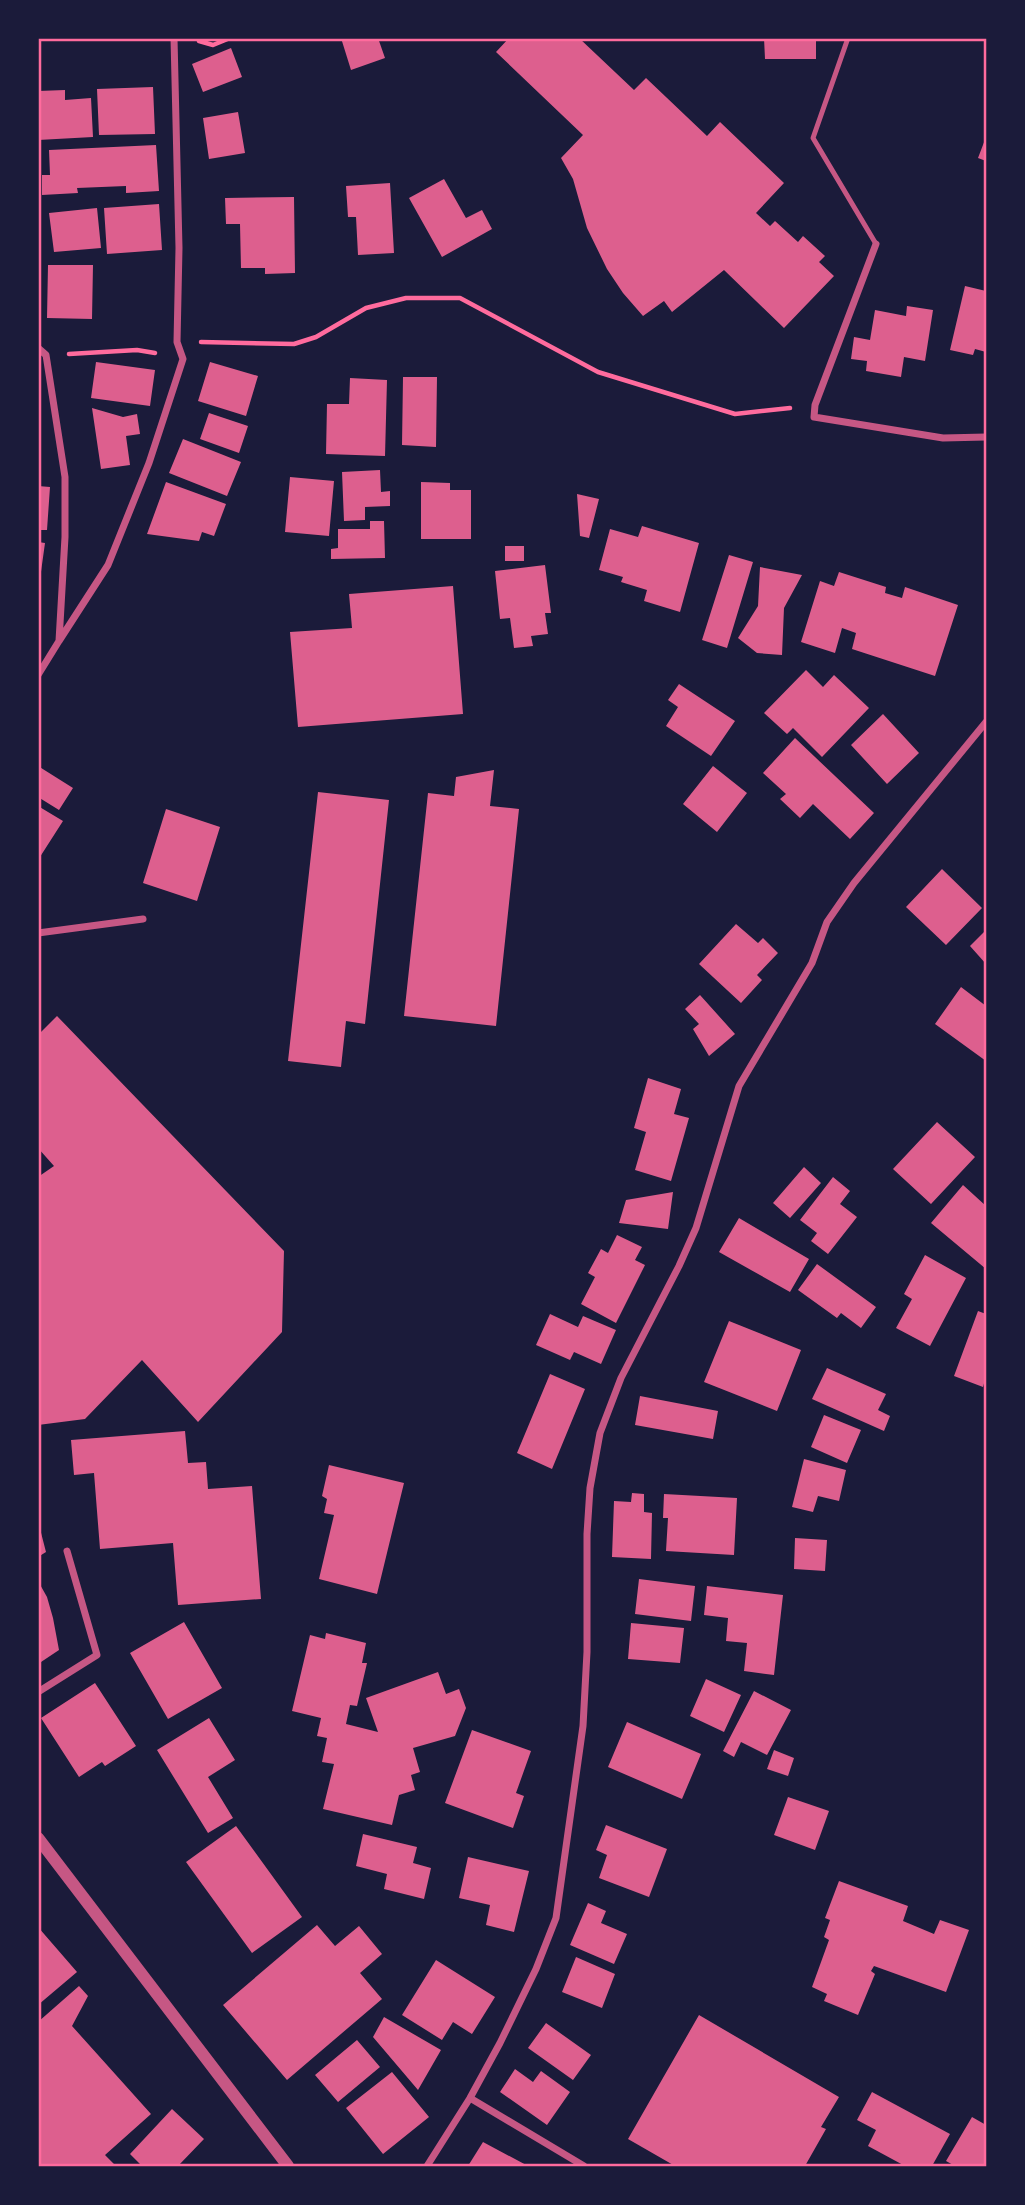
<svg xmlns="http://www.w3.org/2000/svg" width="1025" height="2205" font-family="'Archivo Narrow',sans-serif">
<rect width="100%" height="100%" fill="#1b1b3a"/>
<!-- building -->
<path fill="#dd5f8e" d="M341,38H378L385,58L351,70Z
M509,38H579L634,90L646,78L707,136L720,122L784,183L756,213L770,226L775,221L798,242L803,236L825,256L819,262L834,276L784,328L724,270L672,312L664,301L643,316L623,293L607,269L587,228L573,179L561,158L583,135L496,52Z
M764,38H816V59H765Z
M231,48L242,77L203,92L192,64Z
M153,87L155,134L99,135L97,89Z
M65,90V100L91,98L93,137L38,140V91Z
M238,112L245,153L209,159L203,118Z
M986,137V161L978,158Z
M156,145L159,191L126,193V186L77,188L78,193L42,195V175H50L49,150Z
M444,179L466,218L482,210L492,229L442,257L409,198Z
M390,183L394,253L358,255L356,217H348L346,186Z
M294,197L295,273L265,274V268H241L240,224H226L225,198Z
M159,204L162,250L107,254L104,208Z
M97,208L101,248L54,252L49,213Z
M48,265H93L92,319L47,318Z
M965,286L986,291V352L975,349L973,355L950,350Z
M907,306L933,310L925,361L904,357L901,377L866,371L867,361L851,359L854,337L870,340L875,310L906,316Z
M96,362L155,370L150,406L91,398Z
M210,362L258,376L246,416L198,401Z
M403,377H437L436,447L402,445Z
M350,378L387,380L385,456L326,454L327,404H349Z
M92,408L123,417L137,414L140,434L126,436L130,465L101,469Z
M209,413L248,426L239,453L200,439Z
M183,439L241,462L227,496L169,473Z
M380,470L381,492L390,491V506L365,507V520L344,521L342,472Z
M290,477L334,481L329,536L285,532Z
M166,482L226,504L214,536L202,532L199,541L147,534Z
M421,482L450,483V490H471V539H421Z
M38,486L50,487L47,530H38Z
M577,494L599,499L589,538L580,536Z
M370,521H384L385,558L331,559V549L338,548V529H370Z
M642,526L699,543L680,612L644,601L647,590L621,582L623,577L599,570L610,529L638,537Z
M38,542L45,543L40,579H38Z
M505,546H524V561H505Z
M729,555L753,562L727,648L702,640Z
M545,565L551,613H545L548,634L531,636L533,646L514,648L510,618L500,619L495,571Z
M760,567L802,575L784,608L782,655L757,653L738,638L758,606Z
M839,572L886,587L885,593L902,598L905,587L958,605L935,676L852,649L856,633L842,628L835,653L801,642L820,581L834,586Z
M453,586L463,714L298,727L290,632L352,628L349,594Z
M806,670L823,687L834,675L869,708L822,757L793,728L787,734L764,713Z
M679,684L735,721L711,756L666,726L678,707L668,700Z
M883,714L919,753L887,784L851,745Z
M795,738L874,813L850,839L813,804L800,818L780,799L786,794L763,773Z
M38,766L73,788L59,810L38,797Z
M713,766L747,793L717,832L683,804Z
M494,770L490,806L519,809L496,1026L404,1016L428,793L454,796L456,777Z
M318,792L389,800L365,1024L346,1021L341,1067L288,1061Z
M38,806L63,821L38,860Z
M166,809L220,827L197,901L143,883Z
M942,869L982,908L946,945L906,907Z
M736,924L758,943L763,938L778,953L757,975L762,980L741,1003L699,964Z
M986,930V964L970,946Z
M961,987L986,1006V1061L935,1024Z
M700,995L735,1034L709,1056L693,1029L699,1024L685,1009Z
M57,1016L284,1251L282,1332L198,1422L142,1360L85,1419L38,1425V1177L54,1166L38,1148V1035Z
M648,1078L681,1089L674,1114L689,1118L671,1181L635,1170L646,1132L634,1128Z
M937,1122L975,1157L931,1204L893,1169Z
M804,1167L821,1183L790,1218L773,1203Z
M833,1177L850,1191L840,1204L857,1217L828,1254L811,1241L817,1233L800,1220Z
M963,1185L986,1206V1269L931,1223Z
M673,1192L668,1229L619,1223L626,1200Z
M739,1218L809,1259L790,1292L719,1252Z
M617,1235L642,1247L635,1260L645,1265L616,1323L581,1304L595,1277L588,1273L601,1249L608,1253Z
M925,1255L966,1278L930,1346L896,1328L912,1299L904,1294Z
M817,1264L876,1307L861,1328L841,1313L837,1318L798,1290Z
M978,1311L986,1314V1376L983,1387L954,1376Z
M550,1314L578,1327L583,1316L616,1330L601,1364L574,1352L570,1360L536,1345Z
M729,1321L801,1350L777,1411L704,1382Z
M827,1368L886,1394L878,1410L890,1416L884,1431L812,1399Z
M550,1374L585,1389L552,1469L517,1453Z
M640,1396L718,1411L713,1439L635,1425Z
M824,1415L861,1430L847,1463L811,1447Z
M185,1431L188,1463L206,1462L208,1489L252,1486L261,1599L178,1605L173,1543L100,1549L94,1473L74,1475L71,1440Z
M804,1459L846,1470L839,1501L818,1496L813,1512L792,1507Z
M329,1465L404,1483L377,1594L319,1579L334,1515L324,1513L327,1499L322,1496Z
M632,1493L644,1494V1512L652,1513L651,1559L612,1557L614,1501L631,1502Z
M664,1494L737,1498L734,1555L666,1551L668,1518H663Z
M38,1521L46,1552L38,1557Z
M795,1538L827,1540L825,1571L794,1569Z
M639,1579L695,1586L691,1621L635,1614Z
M38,1581L47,1597L53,1618L59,1650L38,1664Z
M707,1586L783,1595L774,1675L744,1671L747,1643L726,1641L728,1618L704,1615Z
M184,1622L222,1688L168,1719L130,1653Z
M631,1623L684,1628L680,1663L628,1659Z
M326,1633L366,1643L362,1663H367L357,1706L350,1705L346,1724L378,1732L366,1698L438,1672L446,1694L459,1689L466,1708L455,1736L413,1748L420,1772L411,1775L415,1790L399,1795L392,1825L323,1809L334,1764L322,1762L327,1738L317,1736L321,1718L292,1711L310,1635L325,1639Z
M706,1679L741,1695L724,1732L690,1716Z
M95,1683L136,1746L105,1766L102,1762L79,1777L41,1718Z
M754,1691L791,1710L767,1755L741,1742L734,1757L723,1751Z
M209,1718L235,1760L208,1777L233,1818L208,1833L157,1750Z
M627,1722L701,1754L682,1799L608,1767Z
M472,1730L531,1751L516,1793L524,1796L513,1828L445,1803Z
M774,1750L794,1758L788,1776L767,1769Z
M788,1797L829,1811L815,1850L774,1835Z
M606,1825L667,1849L649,1897L599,1878L607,1855L596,1850Z
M236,1826L302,1917L252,1953L186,1862Z
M363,1834L417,1847L413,1863L431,1868L424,1899L384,1889L387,1874L356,1866Z
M468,1857L529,1871L514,1932L486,1925L490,1905L459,1898Z
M839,1881L908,1906L903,1921L934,1934L940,1920L969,1930L946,1992L874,1966L871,1971L875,1974L858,2015L824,2001L827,1994L812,1987L829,1940L824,1937L830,1920L825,1918Z
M588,1903L606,1911L601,1923L627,1934L614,1964L570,1945Z
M317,1925L335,1946L359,1926L382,1954L360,1973L382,1999L287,2080L223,2005Z
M38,1927L77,1972L38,2005Z
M576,1957L615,1974L602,2008L562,1992Z
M436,1960L495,1997L472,2034L453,2022L442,2040L402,2015Z
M79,1986L88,1996L72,2026L151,2114L105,2155L116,2166H38V2022Z
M699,2015L839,2097L821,2127L826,2129L805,2166H675L628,2139Z
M384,2017L441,2050L418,2090L373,2037Z
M546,2023L591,2055L573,2080L528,2048Z
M357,2040L380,2067L338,2102L315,2075Z
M515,2069L533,2082L541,2071L570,2092L547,2125L500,2092Z
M392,2072L429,2117L383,2154L346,2108Z
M872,2092L950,2134L932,2166H905L868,2146L876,2130L857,2120Z
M172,2109L204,2139L178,2166H142L130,2154Z
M972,2117L986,2125V2165L955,2166L946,2161Z
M483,2142L528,2166H468Z"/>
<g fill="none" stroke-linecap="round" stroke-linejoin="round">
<!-- path -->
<path stroke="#ff6b9d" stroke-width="4.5" d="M199,41L213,45L230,38
M201,342L294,344L316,337L366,308L406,298H460L598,372L735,414L790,408
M69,354L137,350L155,353"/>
<!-- service -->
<path stroke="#c65784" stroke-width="5" d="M848,38L813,138L876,244"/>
<!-- minor -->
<path stroke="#c65784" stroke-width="7" d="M876,244L815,405L814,417L943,438L986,437
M38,348L46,355L65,477V537L59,641L38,675
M59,641L108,565L149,463L183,359L177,342L179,248L174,38
M38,933L143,919
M38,1692L97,1655L67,1551
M470,2098L584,2166
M427,2166L470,2098L500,2043L536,1969L556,1918L583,1726L587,1652V1534L590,1488L600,1433L621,1378L679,1266L696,1228L739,1086L812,963L827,922L854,883L986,722"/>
<!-- tertiary -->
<path stroke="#c65784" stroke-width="12" d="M38,1838L288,2166"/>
</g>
<!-- border -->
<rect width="1025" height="2205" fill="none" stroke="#1b1b3a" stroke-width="80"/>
<rect x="40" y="40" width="945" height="2125" fill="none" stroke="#ff6b9d" stroke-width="2.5"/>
</svg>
